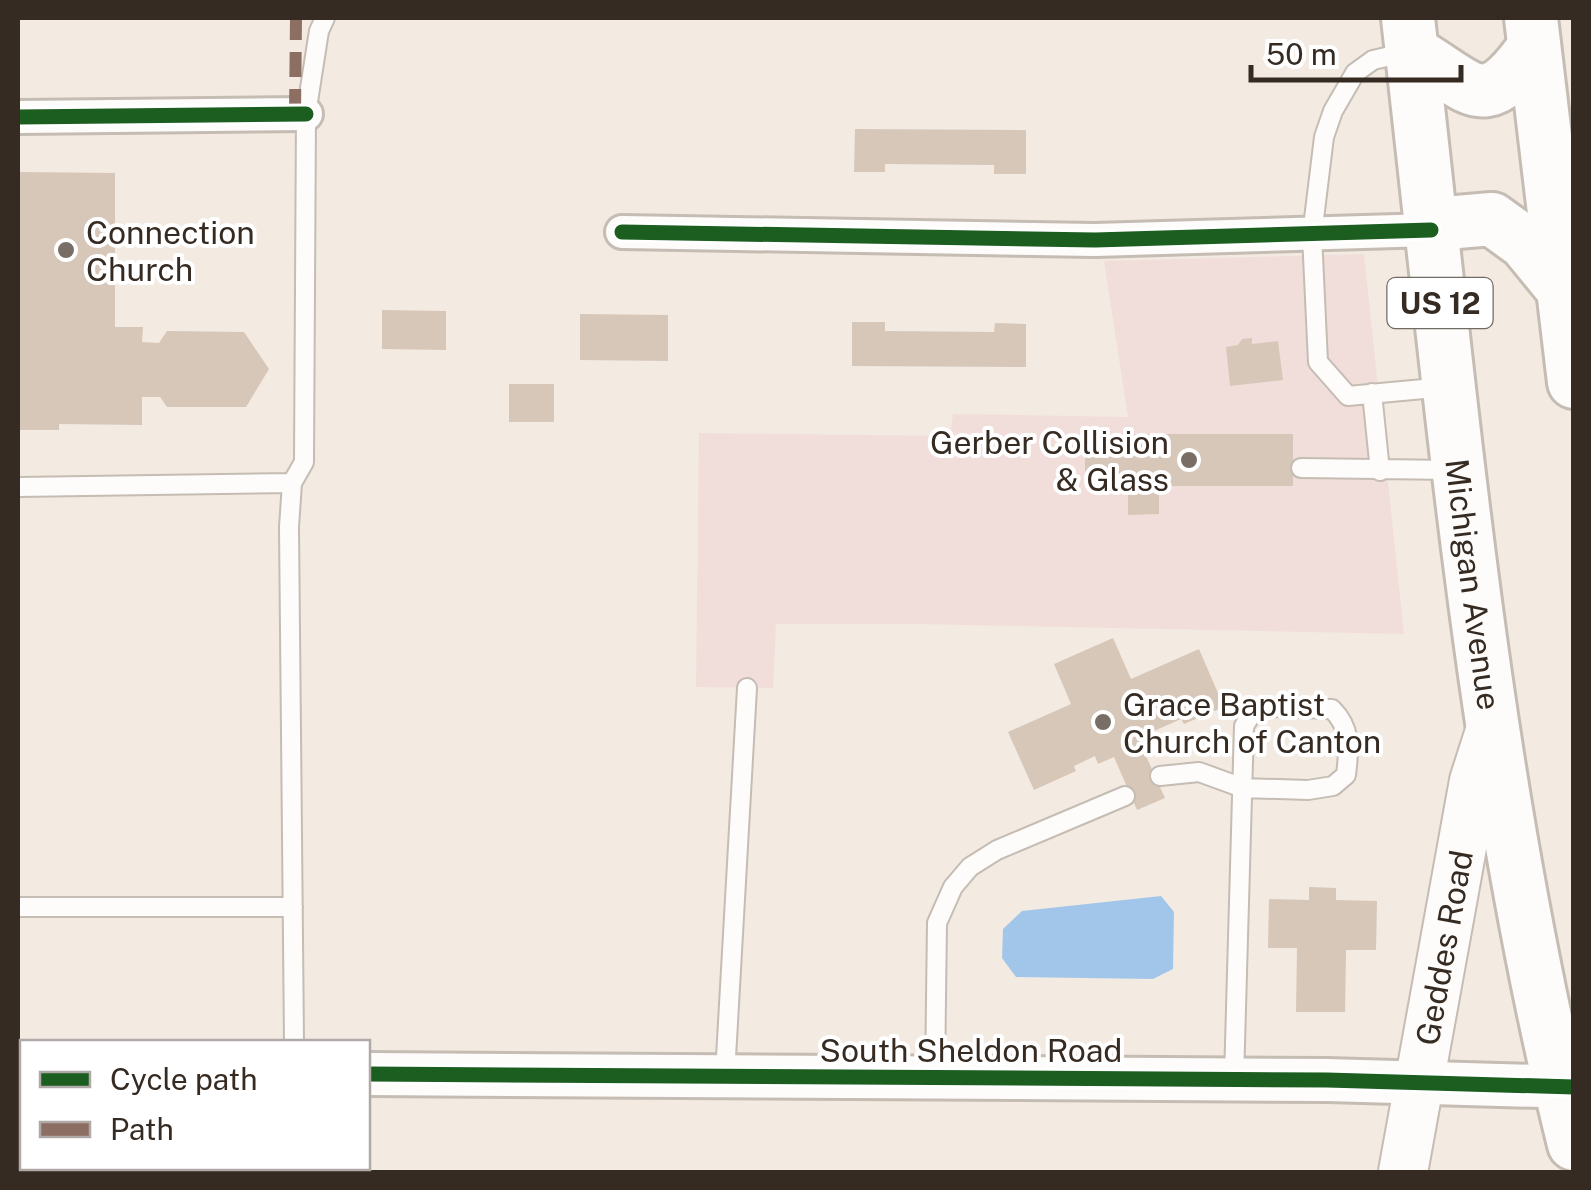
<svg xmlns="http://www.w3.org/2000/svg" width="1591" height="1190" font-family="'Public Sans',sans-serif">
<rect width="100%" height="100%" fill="#f3eae2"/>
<!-- industrial -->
<path fill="#f1dedb" d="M1364,254L1404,634L917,624H776L773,688L696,687L699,433L950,436L953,414L1128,417L1104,261Z"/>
<!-- water -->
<path fill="#a2c6ea" d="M1161,896L1174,912L1173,969L1153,979L1016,977L1002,958L1003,929L1022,911Z"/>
<!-- building -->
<path fill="#d7c7b9" d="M855,129L1026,130V174H994V165L885,164V172H854Z
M18,172L115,173V327H143L142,342L159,343L167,331L244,332L269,369L246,407H167L160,397H142V425L59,424V430H18Z
M382,310L446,311V350L382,349Z
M580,314L668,315V361L580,360Z
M852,322H885V331L994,332L995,323L1026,324V367L852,366Z
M1252,338V344L1278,341L1283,380L1230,386L1226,347L1238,345L1242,339Z
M509,384H554V422H509Z
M1085,434H1293V486H1159V514L1128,515V486H1085Z
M1113,638L1131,679L1199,649L1224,707L1184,724L1181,719L1154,731L1157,738L1141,745L1165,798L1137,810L1114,757L1098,764L1095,756L1074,766L1076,771L1034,790L1008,732L1071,704L1054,664Z
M1309,887L1336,888V900L1377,901L1376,950H1346L1345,1012H1296L1297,948H1268L1269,899L1309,900Z"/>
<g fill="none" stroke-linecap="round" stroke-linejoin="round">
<!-- service casing -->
<g stroke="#c5bcb3" stroke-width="22">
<path id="service" d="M1408,52L1373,60L1355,73L1333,111L1324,137L1312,235L1318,362L1348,396L1445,387
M1372,393L1380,471
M1301,468L1454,470
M18,487L292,483
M1160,776L1199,772L1243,788L1308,790L1333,786L1346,775C1349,749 1352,729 1332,709L1267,707L1251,715L1244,726L1234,1079
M18,907H293
M294,1042L289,527L292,483L304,462L306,114L319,31L325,18
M725,1075L747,688
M935,1076L937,923L953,887L970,867L997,850L1125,796"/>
</g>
<!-- minor casing -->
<g stroke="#c5bcb3" stroke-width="38">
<path id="minor" d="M18,117L306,114
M622,232L1095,240L1431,230"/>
</g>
<!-- tertiary casing -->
<g stroke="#c5bcb3" stroke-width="48">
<path id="tertiary" d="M18,1072H22
M368,1074L1327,1080L1574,1087"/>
</g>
<!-- secondary casing -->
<g stroke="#c5bcb3" stroke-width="52">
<g id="secondary">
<path id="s1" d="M1403,1172L1474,781L1492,725"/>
</g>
</g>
<!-- primary casing -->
<g stroke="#c5bcb3" stroke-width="58">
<g id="primary">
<path id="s2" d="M1408,18C1451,394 1482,775 1574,1144"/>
<path d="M1531,18L1574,382"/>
<path d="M1412,52C1474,88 1483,119 1534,47"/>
<path d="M1431,230L1457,222L1492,219L1525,243L1561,287"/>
</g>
</g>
<!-- service -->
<use href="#service" stroke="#fdfcfb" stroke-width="18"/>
<!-- minor -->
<use href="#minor" stroke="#fdfcfb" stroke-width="32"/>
<!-- tertiary -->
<use href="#tertiary" stroke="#fdfcfb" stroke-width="42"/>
<!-- secondary -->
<use href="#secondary" stroke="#fdfcfb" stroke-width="48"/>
<!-- primary -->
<use href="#primary" stroke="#fdfcfb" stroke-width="52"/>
<!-- quiet -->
<path stroke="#8d6e63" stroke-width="12" stroke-dasharray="25 12" stroke-linecap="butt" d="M295,114L296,18"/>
<!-- cycleway casing -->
<g stroke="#fff" stroke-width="21">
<path id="cycleway" d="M18,117L306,114
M622,232L1095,240L1431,230
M368,1074L1327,1080L1574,1087"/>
</g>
<!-- cycleway -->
<use href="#cycleway" stroke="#1b5e20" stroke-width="15"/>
</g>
<!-- markers -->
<g fill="#786e65" stroke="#fff" stroke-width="4">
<circle cx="66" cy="250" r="10"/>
<circle cx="1189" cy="460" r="10"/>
<circle cx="1103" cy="722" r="10"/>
</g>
<g text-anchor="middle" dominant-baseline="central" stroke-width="8" stroke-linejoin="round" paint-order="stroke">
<!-- shield labels -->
<rect fill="#fff" stroke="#726b64" stroke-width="2.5" x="1387.5" y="278" width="105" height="50" rx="8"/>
<g font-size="30" font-weight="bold" fill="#362b22">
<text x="1440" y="303">US 12</text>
</g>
<!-- poi labels -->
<g font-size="32" fill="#362b22" stroke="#fff" text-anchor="start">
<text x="86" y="232">Connection<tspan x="86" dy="37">Church</tspan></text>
<text x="1169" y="442" text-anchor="end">Gerber Collision<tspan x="1169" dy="37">&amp; Glass</tspan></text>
<text x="1123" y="704">Grace Baptist<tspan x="1123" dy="37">Church of Canton</tspan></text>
</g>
<!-- street labels -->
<g font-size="32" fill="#362b22" stroke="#fff">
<text stroke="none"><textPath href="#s2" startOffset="570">Michigan Avenue</textPath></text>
<text stroke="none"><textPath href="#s1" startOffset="228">Geddes Road</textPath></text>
<text x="971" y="1050">South Sheldon Road</text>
</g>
</g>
<!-- border -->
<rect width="1591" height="1190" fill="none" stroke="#362b22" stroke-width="40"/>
<!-- legend -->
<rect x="20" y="1040" width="350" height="130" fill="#ffffff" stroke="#afaaa7" stroke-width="2.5"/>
<rect x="40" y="1072" width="50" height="15" fill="#1b5e20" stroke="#afaaa7" stroke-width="2.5"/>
<text x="110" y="1090" font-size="30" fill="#362b22">Cycle path</text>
<rect x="40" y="1122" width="50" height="15" fill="#8d6e63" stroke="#afaaa7" stroke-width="2.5"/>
<text x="110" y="1140" font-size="30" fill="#362b22">Path</text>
<!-- scale -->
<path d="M1251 65v15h210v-15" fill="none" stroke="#362b22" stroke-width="5"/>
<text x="1266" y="65" font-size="30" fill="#362b22" stroke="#ffffff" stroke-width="8" paint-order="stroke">50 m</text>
</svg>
